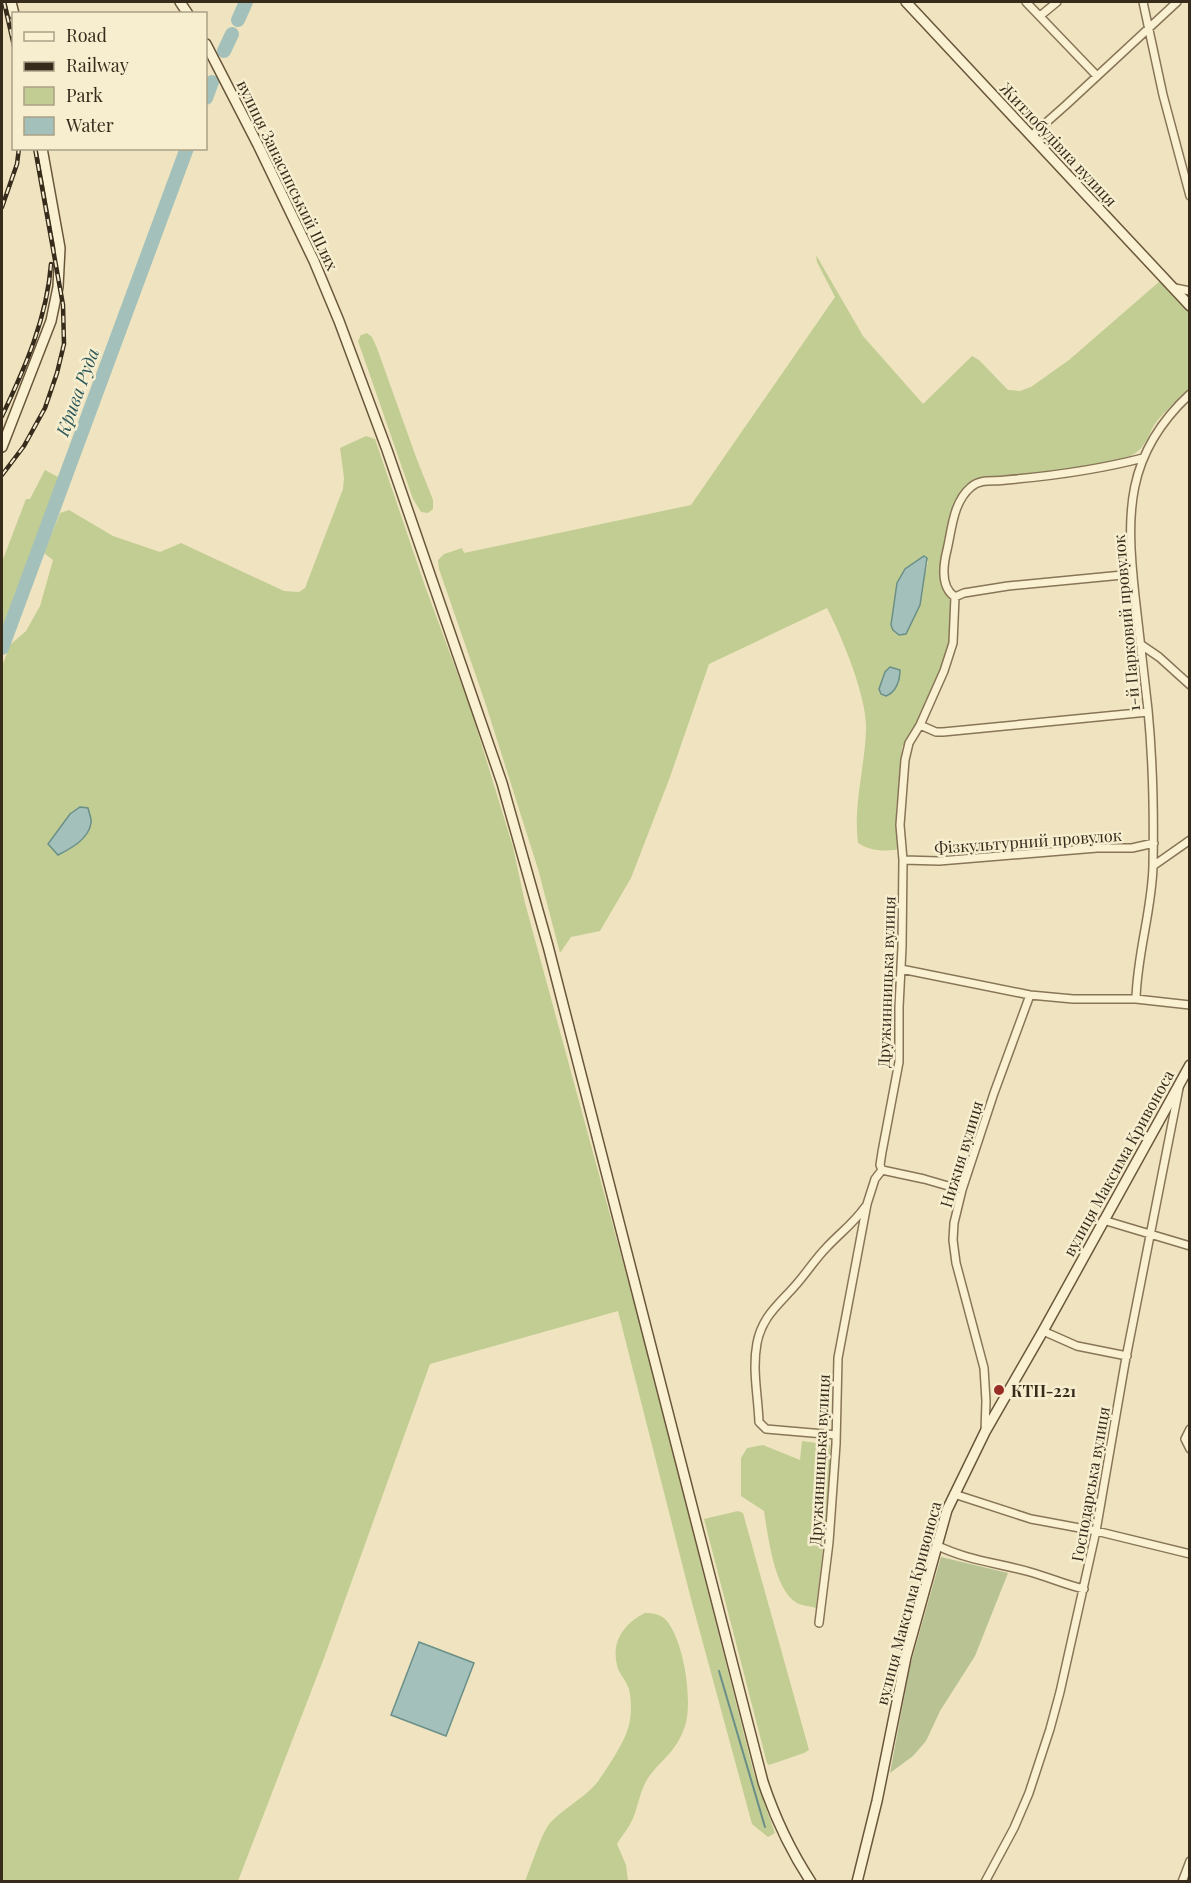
<svg xmlns="http://www.w3.org/2000/svg" width="1191" height="1883" font-family="'Playfair Display',serif">
<rect width="100%" height="100%" fill="#efe4bf"/>
<!-- green -->
<path fill="#c2cd93" fill-rule="evenodd" d="M816,255L863,336L923,404L972,356L979,360L1008,390L1020,391L1031,387L1069,360L1160,281L1186,296H1189V388C1179,399 1167,409 1157,421C1149,431 1148,443 1138,451C1109,475 1020,474 981,478C972,482 964,487 958,495C947,512 943,555 939,575L941,584L950,600L952,611L950,643L936,682L920,718L902,747L896,811L897,849L895,850C881,851 871,851 858,843C853,805 865,767 866,729C867,697 842,637 827,608L709,664L670,777L631,878L600,931L571,937L560,953L538,869L485,702L439,569L438,560L444,554L462,548L464,553L691,505L835,297L817,262ZM924,556L928,562C924,576 922,590 920,605L891,625L897,583L905,569Z
M367,333L372,337L377,348L416,457L433,500V509L428,513L421,512L413,499L358,341L361,335Z
M366,436L375,439L425,586L471,710L513,847L525,903L643,1336L754,1774L775,1833L768,1837L752,1824L691,1599L618,1311L430,1364L324,1658L238,1881H2V666L10,645L26,631L40,606L53,560L44,553L60,513L69,510L113,536L160,552L181,543L284,591L299,592L305,588L343,489L344,478L340,448ZM92,822L87,834L71,848L49,844L57,834Z
M45,470L60,478L59,481L2,640V562L26,499H30Z
M802,1441L830,1445L831,1481L816,1608C810,1606 802,1606 797,1603C774,1590 768,1535 764,1511L741,1496V1458L747,1448L763,1445L800,1460Z
M738,1511L743,1513L809,1750L804,1753L769,1765L767,1763L704,1519Z
M645,1613C652,1613 661,1614 666,1620C684,1640 693,1702 685,1726C676,1753 662,1758 648,1778C641,1789 639,1801 635,1813C632,1824 623,1834 617,1844L626,1865L628,1881H525C531,1867 541,1834 550,1823C563,1809 579,1801 592,1788C601,1780 622,1745 626,1734C632,1720 632,1704 629,1689C627,1682 621,1676 618,1669C610,1643 623,1624 645,1613Z"/>
<!-- cemetery -->
<path fill="#b8c293" d="M941,1557L1008,1573L975,1656L940,1711L926,1741L913,1756L890,1773L910,1666Z"/>
<!-- water -->
<path fill="#a3c1ba" stroke="#6a8f88" stroke-width="1.5" d="M924,556L927,558L920,605L906,634L899,635L893,630L891,625L897,583L905,569Z
M890,667L900,670C900,681 896,692 886,696L881,694L879,689L885,672Z
M80,807L88,808C89,813 92,819 91,823C89,839 70,849 58,855L48,844L70,814Z
M419,1642L474,1663L446,1736L391,1715Z"/>
<g fill="none" stroke-linecap="round" stroke-linejoin="round">
<!-- stream -->
<path stroke="#6a8f88" stroke-width="2" d="M719,1671L765,1827"/>
<!-- river -->
<path stroke="#a3c1ba" stroke-width="14" d="M238,20L246,2
M224,51L232,34
M206,98L212,82
M2,648L187,148"/>
<!-- street casing -->
<g stroke="#887557" stroke-width="10">
<path id="street" d="M1026,2L1097,76
M1143,2L1163,95L1190,196
M1040,16L1057,2
M1031,136L1066,105L1177,2
M1175,288L1190,291
M955,597L964,593L1008,586L1133,574
M1140,644L1159,657L1190,685
M920,725L936,732H943L1148,712
M903,860L939,861L1097,848H1132L1154,843
M1153,866C1154,814 1153,762 1148,710C1144,672 1139,634 1135,596C1126,514 1125,454 1190,394
M901,969L1030,995L1073,999H1136L1190,1005
M1136,999C1137,954 1152,910 1153,866L1190,840
M882,1170L924,1179L962,1190
M1103,1220L1190,1246
M1043,1331L1077,1346L1127,1356
M1190,1429L1185,1439L1190,1449
M985,1432L986,1401L984,1368L956,1263L953,1240L954,1223L962,1190L994,1093L1030,995
M836,1435L766,1429L759,1422C758,1395 752,1370 757,1343C762,1317 778,1305 794,1287C806,1274 815,1259 827,1247C840,1233 854,1223 865,1207
M954,1494L1031,1519L1096,1531L1190,1554
M936,1545C966,1560 998,1563 1030,1572C1048,1577 1066,1585 1084,1589
M819,1623L829,1542L836,1444L838,1358L867,1204L875,1179L882,1170L880,1165L882,1152L899,1062V1007L902,947L903,860L900,825L905,760L909,743L920,725L944,671L953,643L955,597C940,587 943,566 947,550C952,529 953,502 971,487C981,478 994,482 1006,480C1052,476 1097,470 1143,458
M985,1882L1014,1828L1029,1793L1050,1729L1060,1692L1096,1531L1125,1363L1179,1088
M1182,1882L1190,1861"/>
</g>
<!-- secondary casing -->
<g stroke="#6a563a" stroke-width="12">
<path id="secondary" d="M11,2L14,14
M180,2L188,14
M906,2L1190,306
M206,44L258,145L314,261L339,321L387,450L502,783L548,946L763,1782C775,1818 790,1850 811,1882
M2,447L51,321L58,287L60,248L42,148
M857,1882L877,1801L906,1657L947,1510L985,1432L1043,1331L1190,1065"/>
</g>
<!-- street -->
<use href="#street" stroke="#faf1d3" stroke-width="7"/>
<!-- secondary -->
<use href="#secondary" stroke="#faf1d3" stroke-width="9"/>
<!-- rail casing -->
<g stroke="#372b1c" stroke-width="4.5">
<path id="rail" d="M4,2L14,46
M2,207L17,164L19,148
M2,416C25,368 47,318 51,264
M2,475L24,446L45,408L57,373L64,344L63,305L35,148"/>
</g>
<!-- rail -->
<use href="#rail" stroke="#f6eecf" stroke-width="2" stroke-dasharray="7" stroke-linecap="butt"/>
</g>
<!-- markers -->
<circle fill="#992d25" stroke="#f6eecf" stroke-width="2" cx="999" cy="1390" r="6"/>
<g text-anchor="middle" dominant-baseline="central" stroke-width="5" stroke-linejoin="round" paint-order="stroke">
<!-- street labels -->
<g font-size="16" fill="#372b1c" stroke="#f6eecf">
<text transform="translate(1059 144) rotate(47)">Житлобудівна вулиця</text>
<text transform="translate(288 175) rotate(64)">вулиця Занасипський Шлях</text>
<text transform="translate(1126 623) rotate(-95)">1-й Парковий провулок</text>
<text transform="translate(1028 841) rotate(-4)">Фізкультурний провулок</text>
<text transform="translate(886 982) rotate(-88)">Дружинницька вулиця</text>
<text transform="translate(961 1154) rotate(-73)">Нижня вулиця</text>
<text transform="translate(1118 1163) rotate(-61)">вулиця Максима Кривоноса</text>
<text transform="translate(819 1460) rotate(-87)">Дружинницька вулиця</text>
<text transform="translate(1090 1484) rotate(-80)">Господарська вулиця</text>
<text transform="translate(908 1603) rotate(-75)">вулиця Максима Кривоноса</text>
</g>
<!-- poi labels -->
<g font-size="16" font-weight="bold" fill="#372b1c" stroke="#f6eecf" text-anchor="start">
<text x="1011" y="1390">КТП-221</text>
</g>
<!-- water labels -->
<g font-size="18" font-style="italic" fill="#2b5758" stroke="#f6eecf">
<text transform="translate(77 392) rotate(-70)">Крива Руда</text>
</g>
</g>
<!-- border -->
<rect width="1191" height="1883" fill="none" stroke="#372b1c" stroke-width="6"/>
<!-- legend -->
<rect x="12" y="12" width="195" height="138" fill="#f6eecf" stroke="#aaa087" stroke-width="1.5"/>
<rect x="24" y="32" width="30" height="9" fill="#faf1d3" stroke="#aaa087" stroke-width="1.5"/>
<text x="66" y="42" font-size="18" fill="#372b1c">Road</text>
<rect x="24" y="62" width="30" height="9" fill="#372b1c" stroke="#aaa087" stroke-width="1.5"/>
<text x="66" y="72" font-size="18" fill="#372b1c">Railway</text>
<rect x="24" y="87" width="30" height="18" fill="#c2cd93" stroke="#aaa087" stroke-width="1.5"/>
<text x="66" y="102" font-size="18" fill="#372b1c">Park</text>
<rect x="24" y="117" width="30" height="18" fill="#a3c1ba" stroke="#aaa087" stroke-width="1.5"/>
<text x="66" y="132" font-size="18" fill="#372b1c">Water</text>
</svg>
